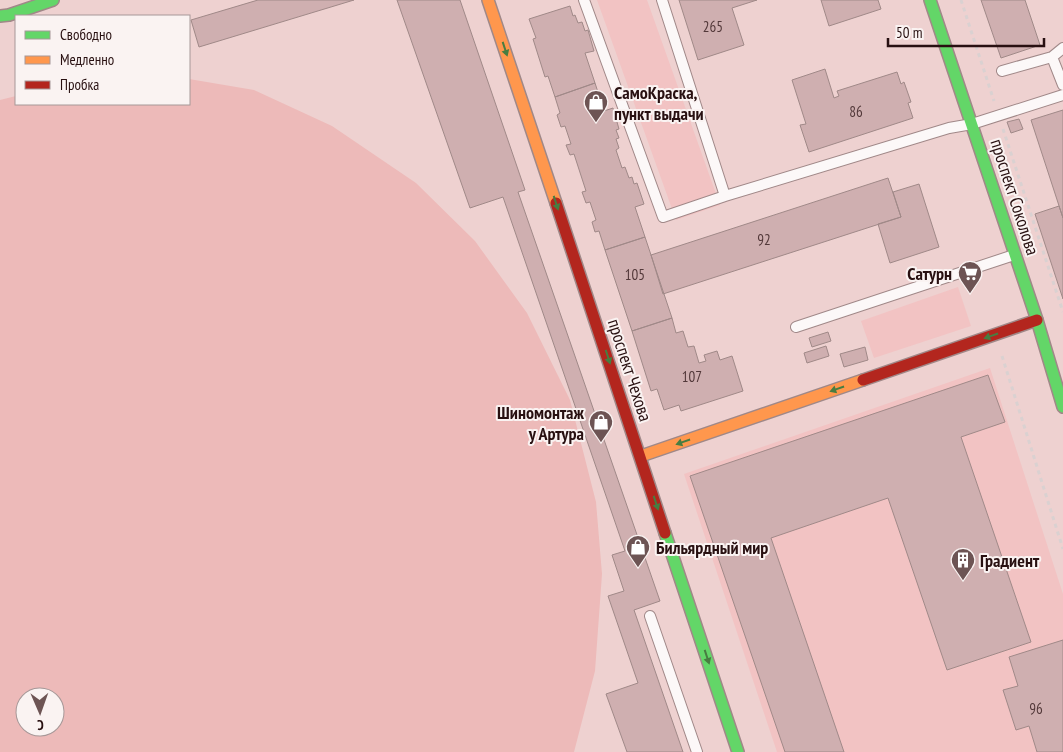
<svg xmlns="http://www.w3.org/2000/svg" width="1063" height="752" font-family="'PT Sans Narrow',sans-serif">
<rect width="100%" height="100%" fill="#eed1d0"/>
<!-- built -->
<path fill="#f2c3c3" d="M597,0H647L720,205L676,220Z
M958,287L971,326L874,358L861,321Z
M990,368L1063,594V752H777L684,474Z"/>
<!-- green -->
<path fill="#edbab9" fill-rule="evenodd" d="M189,79L254,90L332,126L416,183L475,241L527,313L570,400L596,502L602,574L595,671L574,752H0V100L16,96V104H189ZM25,697H55V727H25Z"/>
<!-- building -->
<path fill="#cfafb0" stroke="#a08988" d="M258,0H354L199,47L191,20Z
M397,0H460L525,190L518,192L660,601L634,610L683,752H627L606,694L638,683L608,596L624,591L612,555L625,551L503,197L470,208Z
M679,0H757L732,8L744,45L698,60Z
M821,0H878L881,9L829,26Z
M981,0H1025L1040,45L1001,58Z
M570,6L573,16L575,15L578,23L582,22L585,31L588,30L594,51L585,53L595,83L555,97L548,76L545,77L533,39L536,38L529,19Z
M825,69L834,98L839,96L837,91L897,72L901,84L904,82L911,102L908,103L913,118L809,152L800,125L806,124L792,80Z
M595,83L604,111L613,108L619,129L616,130L619,138L616,139L619,148L616,150L622,168L625,167L629,178L632,177L634,184L637,183L644,204L635,207L645,237L605,250L599,231L595,232L592,222L596,220L590,202L586,203L582,192L586,191L574,154L570,155L566,145L571,144L565,126L561,127L557,115L560,113L555,97Z
M1063,110V218L1031,120Z
M1019,119L1023,129L1011,133L1007,122Z
M888,178L901,217L663,294L651,255Z
M919,184L939,247L890,263L878,224L901,217L893,192Z
M1059,206L1063,218V299L1035,214Z
M645,237L672,318L632,331L605,250Z
M672,318L676,333L683,331L688,347L694,346L699,363L706,361L704,355L717,351L720,360L732,356L743,391L681,411L679,405L664,410L657,389L651,391L632,331Z
M828,332L831,341L812,347L809,338Z
M826,346L829,356L807,363L804,353Z
M865,347L868,360L844,367L840,354Z
M988,375L1005,422L961,437L1031,642L947,670L888,498L771,538L844,752H785L690,476Z
M1063,640V752H1037L1029,726L1016,730L1003,690L1018,686L1009,657Z"/>
<g fill="none" stroke-linecap="round" stroke-linejoin="round">
<!-- lane casing -->
<g stroke="#a08888" stroke-width="12">
<path id="lane" d="M584,0L663,217L725,196L949,128L972,124L1063,95
M662,0L725,196
M1052,57L1063,85
M1002,71L1052,57L1063,48
M796,327L1014,255
M650,616L697,752"/>
</g>
<!-- fast casing -->
<g stroke="#a08888" stroke-width="14">
<path id="fast" d="M930,0L1037,320L1063,407
M0,16L9,15L53,0
M665,533L738,752"/>
</g>
<!-- slow casing -->
<g stroke="#a08888" stroke-width="14">
<path id="slow" d="M488,0L556,203
M641,456L863,380"/>
</g>
<!-- jam casing -->
<g stroke="#a08888" stroke-width="14">
<path id="jam" d="M556,203L665,533
M863,380L1037,320"/>
</g>
<!-- path -->
<path stroke="#dad1d1" stroke-width="3" stroke-dasharray="4 4" stroke-linecap="butt" d="M961,0L994,101
M1003,129L1063,312
M1002,356L1063,549"/>
<!-- lane -->
<use href="#lane" stroke="#fcf8f8" stroke-width="10"/>
<!-- fast -->
<use href="#fast" stroke="#63d668" stroke-width="11"/>
<!-- slow -->
<use href="#slow" stroke="#ff974d" stroke-width="11"/>
<!-- jam -->
<use href="#jam" stroke="#b3261e" stroke-width="11"/>
</g>
<!-- one-way arrows -->
<defs><path id="oneway-solid" d="M-6-.8H1V-3.2L6.5 0L1 3.2V.8H-6Z" transform="scale(1.25)"/></defs>
<g fill="#487d41">
<use href="#oneway-solid" transform="translate(505 49) rotate(72)"/>
<use href="#oneway-solid" transform="translate(556 203) rotate(72)"/>
<use href="#oneway-solid" transform="translate(991 336) rotate(161)"/>
<use href="#oneway-solid" transform="translate(608 357) rotate(72)"/>
<use href="#oneway-solid" transform="translate(837 389) rotate(161)"/>
<use href="#oneway-solid" transform="translate(683 442) rotate(161)"/>
<use href="#oneway-solid" transform="translate(656 503) rotate(72)"/>
<use href="#oneway-solid" transform="translate(707 657) rotate(72)"/>
</g>
<!-- icons -->
<defs>
<g id="shop-pin" transform="scale(1.25)"><path d="M0 17L-7.5 6A9.5 9.5 0 1 1 7.5 6Z" fill="#6d5454" stroke="#faf3f2"/><path d="M-5-2.5h2.3a2.7 3.5 0 0 1 5.4 0H5L5.5 6h-11ZM-1.5-2.5h3a1.5 2.3 0 0 0-3 0Z" fill="#fff"/></g>
<g id="supermarket-pin" transform="scale(1.25)"><path d="M0 17L-7.5 6A9.5 9.5 0 1 1 7.5 6Z" fill="#6d5454" stroke="#faf3f2"/><path d="M-6-5.5h2.5l.6 2H6L4.5 2H-2.5L-4.4-4H-6ZM-1.5 3.2a1.3 1.3 0 1 0 .1 0ZM3 3.2a1.3 1.3 0 1 0 .1 0Z" fill="#fff"/></g>
<g id="building-pin" transform="scale(1.25)"><path d="M0 17L-7.5 6A9.5 9.5 0 1 1 7.5 6Z" fill="#6d5454" stroke="#faf3f2"/><path d="M-4-6H4V6H1V3H-1V6H-4ZM-2.5-4.3h1.7v1.8h-1.7ZM.8-4.3h1.7v1.8H.8ZM-2.5-1h1.7V.8h-1.7ZM.8-1h1.7V.8H.8Z" fill="#fff"/></g>
</defs>
<g fill-rule="evenodd">
<use href="#shop-pin" x="596" y="102"/>
<use href="#supermarket-pin" x="970" y="273"/>
<use href="#shop-pin" x="601" y="422"/>
<use href="#shop-pin" x="638" y="547"/>
<use href="#building-pin" x="963" y="560"/>
</g>
<g text-anchor="middle" dominant-baseline="central" stroke-width="4" stroke-linejoin="round" paint-order="stroke">
<!-- number labels -->
<g font-size="15" fill="#523839">
<text x="713" y="26">265</text>
<text x="856" y="111">86</text>
<text x="764" y="239">92</text>
<text x="635" y="274">105</text>
<text x="692" y="376">107</text>
<text x="1036" y="708">96</text>
</g>
<!-- poi labels -->
<g font-size="18" font-weight="bold" fill="#281011" stroke="#faf3f2" text-anchor="start">
<text x="614" y="92">СамоКраска,<tspan x="614" dy="21">пункт выдачи</tspan></text>
<text x="952" y="273" text-anchor="end">Сатурн</text>
<text x="584" y="412" text-anchor="end">Шиномонтаж<tspan x="584" dy="21">у Артура</tspan></text>
<text x="656" y="547">Бильярдный мир</text>
<text x="980" y="560">Градиент</text>
</g>
<!-- street labels -->
<g font-size="18" fill="#281011" stroke="#faf3f2">
<text transform="translate(1015 197) rotate(72)">проспект Соколова</text>
<text transform="translate(630 370) rotate(72)">проспект Чехова</text>
</g>
</g>
<!-- legend -->
<rect x="15" y="15" width="175" height="90" fill="#faf3f2" stroke="#a69898"/>
<rect x="25" y="31" width="25" height="8" fill="#63d668" stroke="#a69898"/>
<text x="60" y="40" font-size="15" fill="#281011">Свободно</text>
<rect x="25" y="56" width="25" height="8" fill="#ff974d" stroke="#a69898"/>
<text x="60" y="65" font-size="15" fill="#281011">Медленно</text>
<rect x="25" y="81" width="25" height="8" fill="#b3261e" stroke="#a69898"/>
<text x="60" y="90" font-size="15" fill="#281011">Пробка</text>
<!-- north arrow -->
<g transform="translate(40 712) rotate(178)"><circle r="24" fill="#faf3f2" stroke="#a69898"/>
<path d="M0-4L9 19L0 12L-9 19Z" fill="#6d5454"/>
<text y="-8" font-size="14" font-weight="bold" text-anchor="middle" fill="#281011">С</text>
</g>
<!-- scale -->
<path d="M888 38v8h156v-8" fill="none" stroke="#281011" stroke-width="2.5"/>
<text x="896" y="38" font-size="15" fill="#281011" stroke="#faf3f2" stroke-width="4" paint-order="stroke">50 m</text>
</svg>
